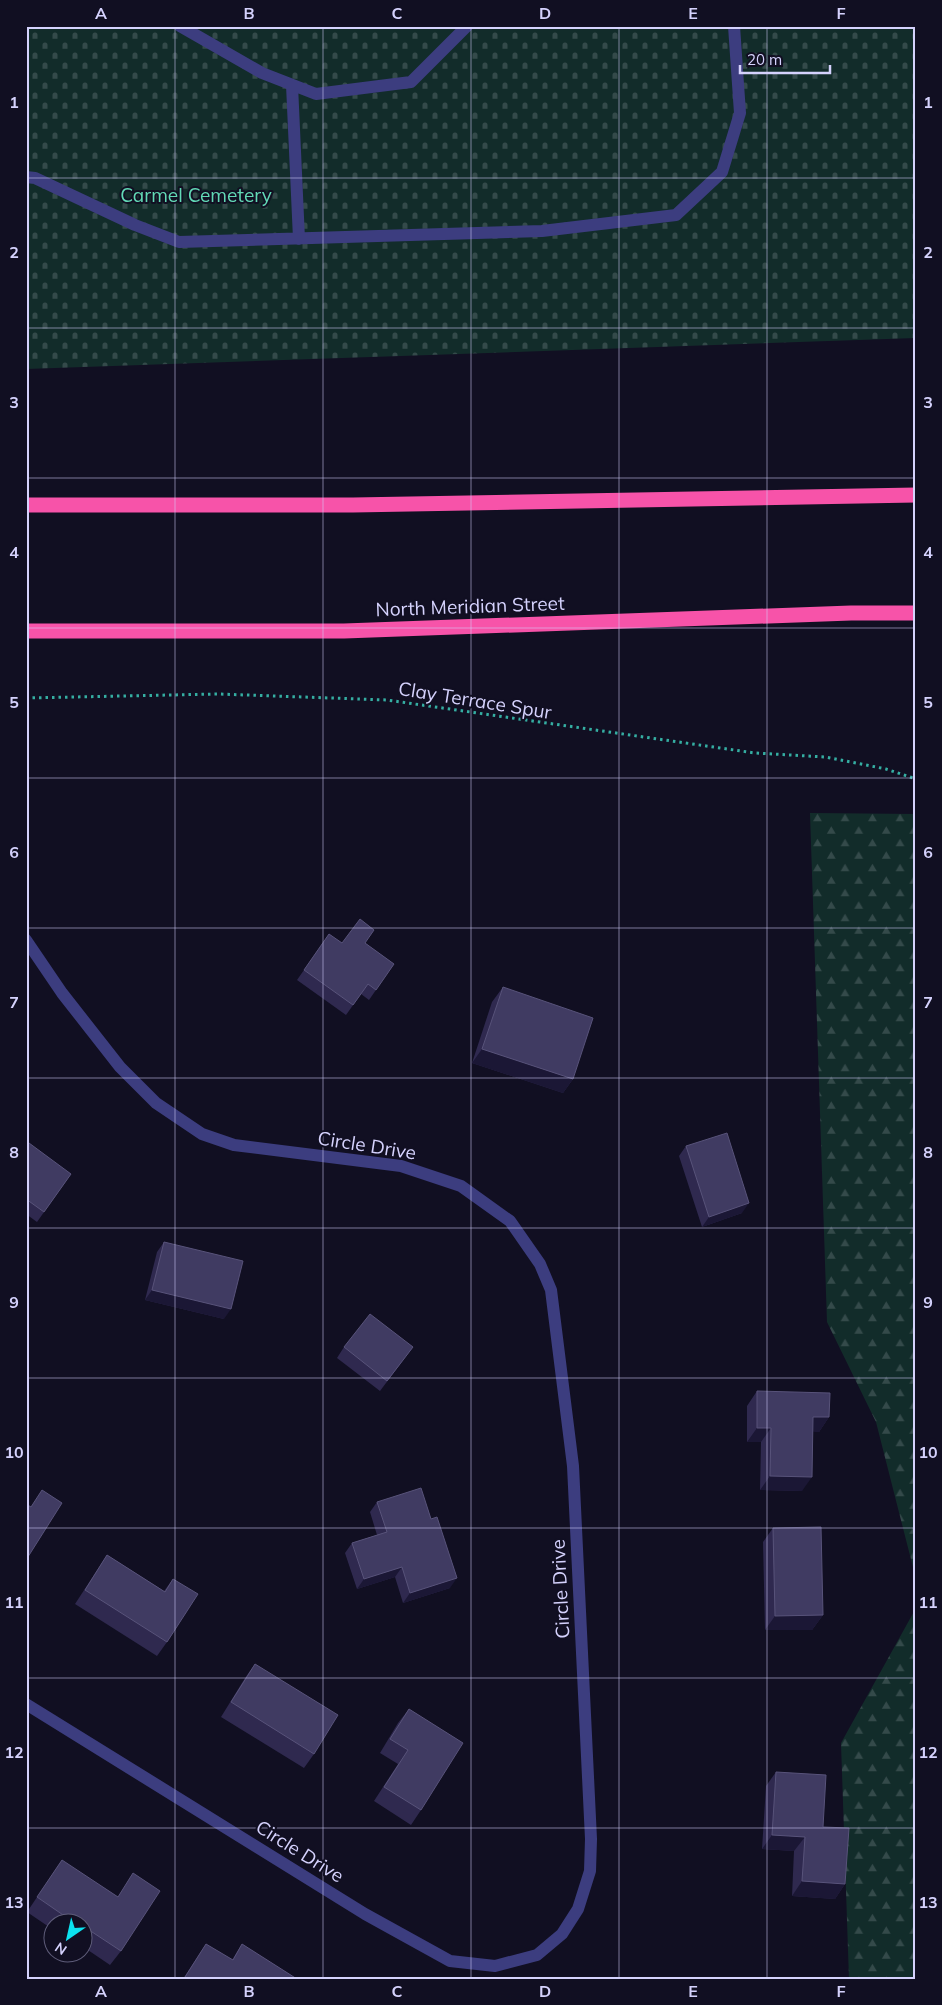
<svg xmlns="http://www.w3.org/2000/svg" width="942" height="2005" font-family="Mulish,sans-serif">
<defs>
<pattern id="forest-firs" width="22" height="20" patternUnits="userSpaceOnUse" patternTransform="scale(1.25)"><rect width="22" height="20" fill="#122c2a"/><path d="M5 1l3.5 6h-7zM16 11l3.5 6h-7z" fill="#344a4a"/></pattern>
<pattern id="cemetery-stones" width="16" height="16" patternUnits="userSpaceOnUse" patternTransform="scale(1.25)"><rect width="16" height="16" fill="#122c2a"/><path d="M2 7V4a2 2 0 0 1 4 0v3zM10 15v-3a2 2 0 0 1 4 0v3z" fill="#344a4a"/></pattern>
</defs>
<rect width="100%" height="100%" fill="#110f22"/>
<!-- forest -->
<path fill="url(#forest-firs)" d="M810,813L916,814V1579L876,1422L827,1322Z
M916,1608V1979H849L841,1743Z"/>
<!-- cemetery -->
<path fill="url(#cemetery-stones)" d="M26,26H916V338L26,369Z"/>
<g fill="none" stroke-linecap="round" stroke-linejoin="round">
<!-- path -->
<path stroke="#35aea2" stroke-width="3" stroke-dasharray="2.5 4" stroke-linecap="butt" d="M26,698L218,694L387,700L755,753L825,757L886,769L916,779"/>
<!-- minor -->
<path stroke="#3c3d7f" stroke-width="12" d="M180,26L262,73L316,94L411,82L467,26
M292,85L299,239
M26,177L35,178L135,225L179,242L542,231L676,215L722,172L740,113L734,26
M26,940L62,993L120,1067L156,1103L202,1134L234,1145L401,1166L461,1186L510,1221L540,1264L551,1290L573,1466L591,1839L590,1871L578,1909L562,1934L537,1955L495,1966L450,1961L365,1914L26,1704"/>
<!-- highway -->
<path stroke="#f753a9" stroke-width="15" d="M26,505H353L916,495
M26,631H344L851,613H916"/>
</g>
<!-- wall -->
<path fill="#2f294f" d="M329,934L342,943H365L394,964L369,1000L361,994L346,1015L297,980Z
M503,987L573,1079L563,1093L472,1063L492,1002Z
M686,1146L742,1213L702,1227L679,1156Z
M26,1147L71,1174L37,1222L26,1214Z
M164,1242L224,1319L145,1300L157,1252Z
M344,1347H413L380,1391L337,1358Z
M757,1391L829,1417L819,1432L813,1431L802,1491L760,1490L761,1442H747V1406Z
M377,1502L450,1588L403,1603L395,1577L357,1589L345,1553L352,1543L377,1535L370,1512Z
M773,1528L823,1615L812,1630H765L763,1542Z
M107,1555L164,1591L173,1579L167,1642L157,1656L75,1604Z
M255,1664L314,1754L304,1768L221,1717L245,1678Z
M409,1709L421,1810L411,1825L374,1801L398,1764L380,1753L398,1723Z
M776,1772L823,1827L845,1884L835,1899L792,1896L794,1851L762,1849L766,1786Z
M62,1860L121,1951L110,1965L82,1946V1922H52V1929L27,1912Z
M52,1936V1947L48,1944Z
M206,1944L232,1960L242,1944L297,1979H183Z
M60,1952H70L67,1957Z"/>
<!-- shaded-wall -->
<path fill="#1b1735" d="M482,1049L573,1079L563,1093L472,1063Z
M749,1203L742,1213L702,1227L709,1217Z
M152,1290L231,1309L224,1319L145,1300Z
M813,1417H829L819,1432L803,1431Z
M757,1428H771L761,1442H747Z
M770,1476L812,1477L802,1491L760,1490Z
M402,1567L395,1577L357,1589L364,1579Z
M457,1578L450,1588L403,1603L410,1593Z
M823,1615L812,1630H765L775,1616Z
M772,1835L805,1837L794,1851L762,1849Z
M802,1881L845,1884L835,1899L792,1896Z"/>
<!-- building -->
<path fill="#403b62" stroke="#58537a" d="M360,919L374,930L365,943L394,964L376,990L368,984L353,1005L304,970L329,934L342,943Z
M503,987L593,1018L573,1079L482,1049Z
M727,1133L749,1203L709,1217L686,1146Z
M29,1143L71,1174L44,1212L26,1199V1147Z
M164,1242L243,1261L231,1309L152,1290Z
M370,1314L413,1347L387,1381L344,1347Z
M757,1391L830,1393L829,1417H813L812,1477L770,1476L771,1428H757Z
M421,1488L431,1519L437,1517L457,1578L410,1593L402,1567L364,1579L352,1543L387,1532L377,1502Z
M42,1490L62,1503L26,1560V1504L31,1507Z
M821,1527L823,1615L775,1616L773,1528Z
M107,1555L165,1592L173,1579L198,1594L167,1642L85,1590Z
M255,1664L338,1715L314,1754L231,1702Z
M409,1709L463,1743L421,1810L384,1787L408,1750L390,1739Z
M776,1772L826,1775L823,1827L849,1828L845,1884L802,1881L805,1837L772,1835Z
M62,1860L118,1897L133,1873L160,1891L121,1951L86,1928L82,1934V1922H62L66,1917L37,1897Z
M206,1944L233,1960L242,1944L297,1979H189L185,1977Z"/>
<!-- grid -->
<path fill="none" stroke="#d5d2fd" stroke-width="1" stroke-opacity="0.55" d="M175,26V1979M323,26V1979M471,26V1979M619,26V1979M767,26V1979M26,178H916M26,328H916M26,478H916M26,628H916M26,778H916M26,928H916M26,1078H916M26,1228H916M26,1378H916M26,1528H916M26,1678H916M26,1828H916"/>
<g text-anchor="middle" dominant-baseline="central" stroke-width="4" stroke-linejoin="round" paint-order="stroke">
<!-- park labels -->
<g font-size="19" fill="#62d9b6" stroke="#110f22">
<text x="196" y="195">Carmel Cemetery</text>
</g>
<!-- street labels -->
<g font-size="19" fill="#d5d2fd" stroke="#110f22">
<text transform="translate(470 606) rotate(-2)">North Meridian Street</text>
<text transform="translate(475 700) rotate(9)">Clay Terrace Spur</text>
<text transform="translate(367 1145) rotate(9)">Circle Drive</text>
<text transform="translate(560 1589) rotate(-93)">Circle Drive</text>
<text transform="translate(300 1851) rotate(32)">Circle Drive</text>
</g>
</g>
<!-- border -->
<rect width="942" height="2005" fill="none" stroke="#110f22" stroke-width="55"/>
<!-- north arrow -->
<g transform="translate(68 1938) rotate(214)"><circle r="24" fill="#110f22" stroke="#5f5d7a"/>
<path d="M0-4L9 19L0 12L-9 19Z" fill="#0ce2ef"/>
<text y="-8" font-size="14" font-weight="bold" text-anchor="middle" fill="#d5d2fd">N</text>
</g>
<!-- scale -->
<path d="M740 65v8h90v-8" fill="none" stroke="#d5d2fd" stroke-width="2.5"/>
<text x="747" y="65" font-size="15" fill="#d5d2fd" stroke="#110f22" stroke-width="4" paint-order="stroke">20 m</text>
<rect x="28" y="28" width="886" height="1950" fill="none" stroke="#d5d2fd" stroke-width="2"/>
<g font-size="16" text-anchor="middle" font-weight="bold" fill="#d5d2fd">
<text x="101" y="19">A</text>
<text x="249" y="19">B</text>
<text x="397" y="19">C</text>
<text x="545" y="19">D</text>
<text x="693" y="19">E</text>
<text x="841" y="19">F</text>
<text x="14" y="108">1</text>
<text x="928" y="108">1</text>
<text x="14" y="258">2</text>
<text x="928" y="258">2</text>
<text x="14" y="408">3</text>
<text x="928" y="408">3</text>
<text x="14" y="558">4</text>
<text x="928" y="558">4</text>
<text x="14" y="708">5</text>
<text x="928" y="708">5</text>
<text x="14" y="858">6</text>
<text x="928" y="858">6</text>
<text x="14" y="1008">7</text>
<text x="928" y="1008">7</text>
<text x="14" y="1158">8</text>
<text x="928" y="1158">8</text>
<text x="14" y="1308">9</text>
<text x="928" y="1308">9</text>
<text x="14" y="1458">10</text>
<text x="928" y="1458">10</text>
<text x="14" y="1608">11</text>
<text x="928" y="1608">11</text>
<text x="14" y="1758">12</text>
<text x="928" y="1758">12</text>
<text x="14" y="1908">13</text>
<text x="928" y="1908">13</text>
<text x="101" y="1997">A</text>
<text x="249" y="1997">B</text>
<text x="397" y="1997">C</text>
<text x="545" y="1997">D</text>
<text x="693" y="1997">E</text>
<text x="841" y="1997">F</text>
</g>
</svg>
